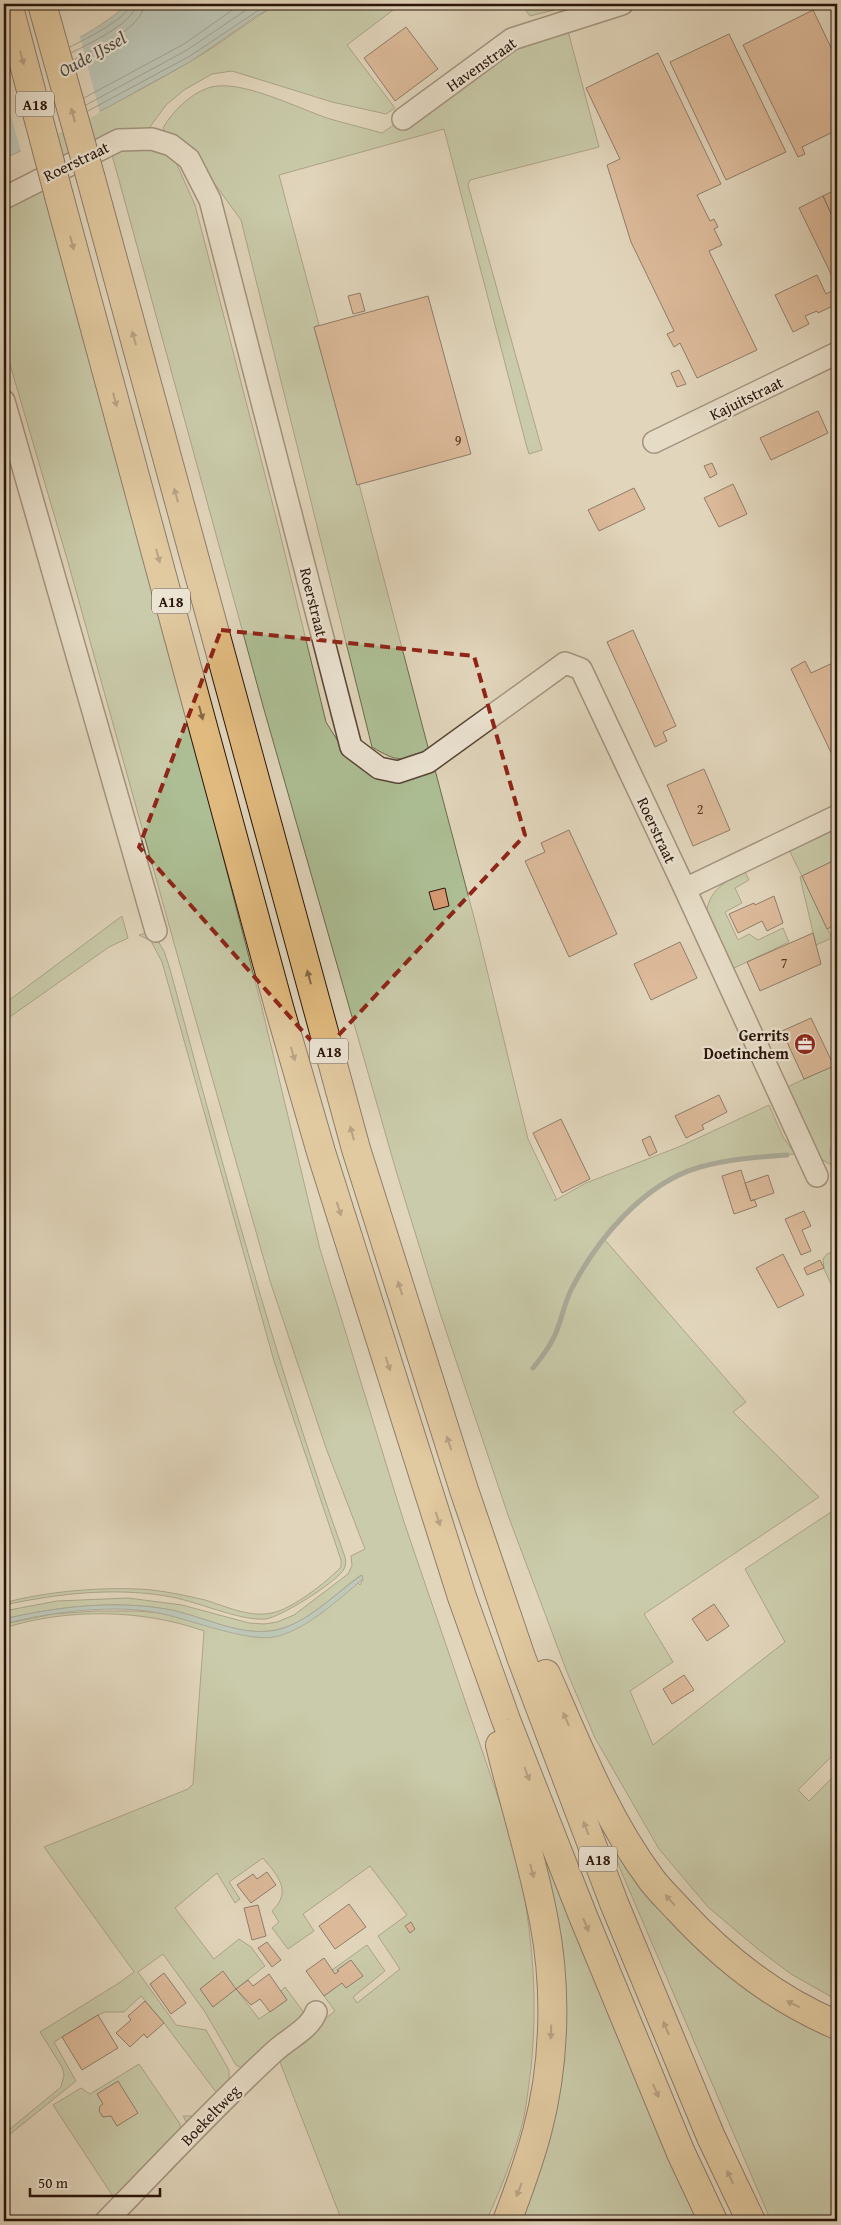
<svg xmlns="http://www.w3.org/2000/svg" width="841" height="2225" font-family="'Gentium Book Plus',serif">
<rect width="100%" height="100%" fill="#e1d5bb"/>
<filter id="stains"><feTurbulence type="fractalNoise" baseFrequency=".004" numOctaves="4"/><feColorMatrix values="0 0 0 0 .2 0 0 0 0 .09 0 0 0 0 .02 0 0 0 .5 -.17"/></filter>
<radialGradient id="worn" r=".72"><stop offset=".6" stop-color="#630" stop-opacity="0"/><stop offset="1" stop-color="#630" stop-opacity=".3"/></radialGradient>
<!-- green -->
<path fill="#adbe94" stroke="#6c694e" d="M278,4H401L347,45L395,108L386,114L332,102L232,71L212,74L184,90L166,105L147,131L38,170L31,145C85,118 139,92 191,61C221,44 248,21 278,4Z
M521,4H554L558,9L530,16Z
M568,31L599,147L470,180L468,185L542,450L529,454L526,444L444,129L279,175L319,325L314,327L359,484L429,751C401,761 399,763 372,747L241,220L193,154L167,136L163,128C172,112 190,94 208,88C238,77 299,109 330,119C347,124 365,128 382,133L507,46Z
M151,146L174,158L195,205L276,517L326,722L339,743L353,758L434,766L476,925L528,1139L556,1198L554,1201L586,1183L681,1146L769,1105L783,1137L795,1154C709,1160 660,1168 605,1240L746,1402L733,1412L819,1497L644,1614L673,1662L630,1691L653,1745L785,1642L745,1569L837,1508V1751L798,1790L809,1801L837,1773V2000L791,1974L759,1950L708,1907L659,1849L595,1738L567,1672L509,1518L439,1310L397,1174L263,706L111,151Z
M43,189L193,740L261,1004L320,1249L404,1522L513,1841C531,1918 539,1990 531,2068C528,2090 526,2114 519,2136C510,2165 499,2194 486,2221H342L278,2057L335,2011L324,1996L332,1970L367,1945L385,1971L353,1997L357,2003L400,1969L378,1936L407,1915L370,1866L303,1914L314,1931L288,1949L272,1928L279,1922L272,1911C293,1891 277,1875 263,1858L229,1882L240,1899L235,1903L217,1873L175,1908L214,1959L239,1939L251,1947L265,1966L236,1989L259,2019L287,2000L281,1991L285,1987L305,2014L246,2070L236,2065L205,2012L163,1954L138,1972L176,2025L206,2030L229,2070V2085L190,2128L183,2116H192L216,2092L164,2023L141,1996L124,2012H105L98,2015L54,2042L76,2081L4,2139V2134L61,2087L64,2075L62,2067L40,2032L119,1983L134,1972L44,1847L188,1789L193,1784L204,1631C142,1609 67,1608 4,1628V1624L53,1614L96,1611H137L161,1613L254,1637L302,1625L358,1583L360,1585L363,1579L361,1575C337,1592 312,1619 283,1628C245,1641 203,1615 165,1609C112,1600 57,1607 4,1619V1611L57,1601L128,1598L182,1605L249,1623L264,1624L277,1622L294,1615L348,1574L352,1566L351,1556L365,1549L326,1448L270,1281L179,961L68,562L4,344V211L10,205Z
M837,827V859L802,876L832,938L816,945L800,877L802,876L789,850Z
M745,872L749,880L735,888L742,903L725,912L738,940L749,934L758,940L783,928L789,942L730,970L706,916C708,891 723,882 745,872Z
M122,916L128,938L109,947L4,1021V1004Z
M150,932L153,933L164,951L170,969C223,1167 276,1364 345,1557C346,1561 346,1565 344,1569C338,1581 280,1618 265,1619C239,1621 194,1600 166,1596C112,1587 56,1594 4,1605V1603C46,1591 109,1586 152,1590C169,1592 188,1596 205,1600C225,1606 250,1618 272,1613C292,1609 327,1582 341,1567V1560L274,1361L162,962L151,941L139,935Z
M837,1064V1149H830V1155H837V1168L819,1158L785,1088Z
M837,1250V1297L824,1269L823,1259L827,1254Z
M600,1813L644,1882L837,2033V2221H771L621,1871Z
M547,1855L699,2221H512L546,2124L542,1870Z
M139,2064L180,2124L181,2133L123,2196L112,2195L53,2105L81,2088L90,2094Z"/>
<!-- water -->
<path fill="#95b8b6" stroke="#6a7671" d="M127,4H278L256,16L193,60L112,105L4,159V75C43,55 95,35 127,4Z
M362,1575L363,1579C339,1599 305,1631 274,1637C248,1642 191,1620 163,1614C118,1603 48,1612 4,1624V1619C56,1607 112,1600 166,1609C203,1615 245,1641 284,1628C313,1618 337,1592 362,1575Z"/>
<!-- pier -->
<path fill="#e1d5bb" d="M79,33L100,113L21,152L4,90V72Z"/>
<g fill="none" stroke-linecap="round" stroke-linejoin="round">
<!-- shore -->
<path stroke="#606660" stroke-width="1" d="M70,47C83,40 128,19 130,4
M71,53C88,44 135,23 136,4
M73,60C93,50 143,29 144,4
M84,98L184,44L241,4
M86,105L187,50L255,4
M88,111L190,56L268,4"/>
<!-- stream -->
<path stroke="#6a7671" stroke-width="5" d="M533,1368C542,1357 552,1344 557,1330C562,1317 565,1302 571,1290C597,1239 644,1183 700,1167C729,1159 758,1157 787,1155"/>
</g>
<!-- building -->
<path fill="#d59971" stroke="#2a1409" d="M813,10L837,60V130L802,147L805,154L798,157L743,45Z
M406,27L438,69L395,101L364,58Z
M729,34L786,152L726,180L670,62Z
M658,53L721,184L697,195L710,221L714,219L718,227L714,229L722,245L709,251L757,350L697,378L680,343L674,347L667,334L674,331L631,242L607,165L620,159L586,88Z
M837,189V227L823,196Z
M823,196L837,227V276L833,278L799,208Z
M817,275L826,294L833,290L837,298V304L818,313L817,311L805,316L809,324L793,332L775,295Z
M360,293L365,311L353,314L348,296Z
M428,296L471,454L357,485L314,327Z
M679,370L686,384L677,387L671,373Z
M818,411L828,433L771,460L760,438Z
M712,463L717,474L710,478L704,466Z
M733,484L747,514L719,527L704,498Z
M634,488L645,509L599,531L588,510Z
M633,630L676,726L663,732L667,741L655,747L607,642Z
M805,661L811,673L837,661V765L791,669Z
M704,769L730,830L693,846L667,785Z
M569,830L617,934L569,957L525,861L545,852L541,843Z
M837,859V924L827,929L802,876Z
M445,888L449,906L434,910L429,892Z
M774,896L783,923L767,931L762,921L738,933L729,914L754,903L755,905Z
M813,933L821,964L760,991L747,962Z
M680,942L697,978L651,1000L634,964Z
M811,1018L834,1066L804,1079L782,1031Z
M719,1095L727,1112L702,1125L704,1129L686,1138L675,1116Z
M561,1119L590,1179L562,1193L533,1133Z
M650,1136L657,1152L649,1156L642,1140Z
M741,1170L751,1201L754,1199L757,1206L734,1214L722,1176Z
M768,1175L774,1193L751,1201L745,1183Z
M804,1211L811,1226L802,1230L811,1251L801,1255L785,1219Z
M783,1254L804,1295L778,1308L756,1268Z
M820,1260L824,1268L807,1275L804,1268Z
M714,1604L729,1626L707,1641L692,1619Z
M684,1675L694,1690L672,1704L663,1689Z
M267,1872L276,1885L251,1903L237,1885L253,1874L257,1879Z
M349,1904L366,1927L335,1949L319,1926Z
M258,1905L266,1936L252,1940L244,1908Z
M411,1922L415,1929L410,1933L405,1926Z
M267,1942L281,1960L272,1967L258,1948Z
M324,1958L335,1974L339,1971L337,1970L351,1960L363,1976L346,1988L342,1983L324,1996L306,1971Z
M223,1971L236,1989L213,2007L200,1989Z
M164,1973L186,2003L171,2014L150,1984Z
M269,1974L287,2000L270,2012L260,1999L251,2005L236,1989L248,1980L253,1986Z
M145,2001L164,2023L147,2038L144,2034L130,2047L116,2033L131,2020L128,2016Z
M98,2015L118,2048L82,2070L62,2037Z
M118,2081L138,2113L117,2126L111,2116L103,2117L99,2111L100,2106L103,2104L97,2094Z"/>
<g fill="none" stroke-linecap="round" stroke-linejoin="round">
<!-- street casing -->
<g stroke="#584436" stroke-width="24">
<path id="street" d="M403,119L512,39L622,4
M4,198L119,140L152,139L171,145L189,159L210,200L351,747L379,768L398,772L428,762L565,663L581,669L685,889L817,1176
M4,401L156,931
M654,442L837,353
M685,889L837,816
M106,2221C162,2164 216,2105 275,2051C289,2038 310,2029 316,2012"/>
</g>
<!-- highway casing -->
<g stroke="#2a1409" stroke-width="30">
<path id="highway" d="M91,179L356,1149L464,1490L521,1657L614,1903L711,2137L751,2221
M59,196L279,1007L321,1152L462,1597L506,1720L583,1916L681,2153L713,2221
M546,1674C577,1744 605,1817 651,1879C659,1890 670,1900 679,1910C725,1960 775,1999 837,2025
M500,1745C514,1803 533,1862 544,1921C557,1989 555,2065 537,2132C529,2162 518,2192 507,2221"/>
</g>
<!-- street -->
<use href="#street" stroke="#ece4d3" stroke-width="21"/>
<!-- highway -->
<use href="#highway" stroke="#e0ba7e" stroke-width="28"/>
<!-- highway-bridge casing -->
<g stroke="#2a1409" stroke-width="30" stroke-linecap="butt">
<path id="highway-bridge" d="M42,4L91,179
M10,11L59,196"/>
</g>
<!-- highway-bridge -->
<use href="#highway-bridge" stroke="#e0ba7e" stroke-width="28"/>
</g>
<!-- one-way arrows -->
<defs><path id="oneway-solid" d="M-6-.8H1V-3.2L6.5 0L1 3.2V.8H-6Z" transform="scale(1.25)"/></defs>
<g fill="#856744">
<use href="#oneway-solid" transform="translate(22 58) rotate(75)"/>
<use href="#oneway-solid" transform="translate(73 115) rotate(-105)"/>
<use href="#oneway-solid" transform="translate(72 243) rotate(75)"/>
<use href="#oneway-solid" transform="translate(134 338) rotate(-105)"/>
<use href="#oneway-solid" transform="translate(115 400) rotate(75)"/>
<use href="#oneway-solid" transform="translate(176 495) rotate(-105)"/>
<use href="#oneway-solid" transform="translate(158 556) rotate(75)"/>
<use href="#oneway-solid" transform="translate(201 713) rotate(75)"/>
<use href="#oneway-solid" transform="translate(309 977) rotate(-105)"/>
<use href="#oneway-solid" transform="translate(293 1054) rotate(74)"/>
<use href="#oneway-solid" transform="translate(352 1133) rotate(-105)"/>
<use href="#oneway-solid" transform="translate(339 1209) rotate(72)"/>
<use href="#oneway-solid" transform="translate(400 1288) rotate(-108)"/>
<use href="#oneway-solid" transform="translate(388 1364) rotate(72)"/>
<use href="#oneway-solid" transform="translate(449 1443) rotate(-108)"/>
<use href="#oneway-solid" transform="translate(438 1519) rotate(72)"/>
<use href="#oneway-solid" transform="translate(566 1719) rotate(-114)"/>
<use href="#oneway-solid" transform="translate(527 1774) rotate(69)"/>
<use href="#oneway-solid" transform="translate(586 1828) rotate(-111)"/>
<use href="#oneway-solid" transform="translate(532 1871) rotate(75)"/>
<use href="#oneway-solid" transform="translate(670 1900) rotate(-132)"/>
<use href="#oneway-solid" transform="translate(586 1925) rotate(67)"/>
<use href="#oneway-solid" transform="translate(793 2004) rotate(-154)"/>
<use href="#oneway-solid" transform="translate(666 2028) rotate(-113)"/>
<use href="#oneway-solid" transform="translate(551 2032) rotate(92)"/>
<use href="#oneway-solid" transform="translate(656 2091) rotate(67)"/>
<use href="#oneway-solid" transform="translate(730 2177) rotate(-115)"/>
<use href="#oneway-solid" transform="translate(519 2190) rotate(111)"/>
</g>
<!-- marked area -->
<path d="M0 0H841V2225H0ZM221,630L474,656L525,835L322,1053L139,847Z" fill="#e1d5bb" fill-opacity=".55" fill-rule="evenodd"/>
<path fill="none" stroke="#8f2418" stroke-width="4" stroke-dasharray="10 6" stroke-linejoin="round" d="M221,630L474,656L525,835L322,1053L139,847Z"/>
<!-- icons -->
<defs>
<g id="office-disc" transform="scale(1.125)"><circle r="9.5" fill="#8f2418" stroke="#ece4d3"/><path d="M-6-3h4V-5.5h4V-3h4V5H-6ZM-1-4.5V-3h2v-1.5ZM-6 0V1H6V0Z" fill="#fff"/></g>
</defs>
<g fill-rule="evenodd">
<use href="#office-disc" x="805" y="1044"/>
</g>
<g text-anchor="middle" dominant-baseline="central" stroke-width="4.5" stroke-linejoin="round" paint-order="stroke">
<!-- number labels -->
<g font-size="14" fill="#553523">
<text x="458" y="440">9</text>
<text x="700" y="809">2</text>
<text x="784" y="963">7</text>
</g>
<!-- shield labels -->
<g fill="#ece4d3" stroke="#645246" stroke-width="1">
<rect x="16" y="91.5" width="38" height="25" rx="4"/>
<rect x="152" y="588.5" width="38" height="25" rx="4"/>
<rect x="310" y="1038.5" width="38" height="25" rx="4"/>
<rect x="579" y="1846.5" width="38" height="25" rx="4"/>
</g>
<g font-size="15" font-weight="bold" fill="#2a1409">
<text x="35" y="104">A18</text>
<text x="171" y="601">A18</text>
<text x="329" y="1051">A18</text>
<text x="598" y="1859">A18</text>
</g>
<!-- street labels -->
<g font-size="16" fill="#2a1409" stroke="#ece4d3">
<text transform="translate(481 64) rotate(-35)">Havenstraat</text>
<text transform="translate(76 161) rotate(-26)">Roerstraat</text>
<text transform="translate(746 398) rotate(-26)">Kajuitstraat</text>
<text transform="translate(314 602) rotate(76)">Roerstraat</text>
<text transform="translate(657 830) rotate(65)">Roerstraat</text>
<text transform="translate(210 2115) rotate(-46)">Boekeltweg</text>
</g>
<!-- poi labels -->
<g font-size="16" font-weight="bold" fill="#2a1409" stroke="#ece4d3" text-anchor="end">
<text x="789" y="1035">Gerrits<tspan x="789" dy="18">Doetinchem</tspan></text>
</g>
<!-- water labels -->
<g font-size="18" font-style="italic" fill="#4f4d46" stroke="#ece4d3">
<text transform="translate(92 54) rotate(-29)">Oude IJssel</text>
</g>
</g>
<!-- margin -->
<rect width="841" height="2225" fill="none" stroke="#e1d5bb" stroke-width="20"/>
<rect x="5" y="5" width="831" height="2215" fill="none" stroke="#2a1409" stroke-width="2.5"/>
<rect x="10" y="10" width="821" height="2205" fill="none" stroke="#2a1409"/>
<!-- scale -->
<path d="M30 2188v8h130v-8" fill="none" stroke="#2a1409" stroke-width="2.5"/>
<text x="38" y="2188" font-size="15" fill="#2a1409" stroke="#ece4d3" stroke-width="4" paint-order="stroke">50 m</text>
<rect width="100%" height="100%" filter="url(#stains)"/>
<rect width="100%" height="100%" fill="url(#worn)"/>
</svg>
